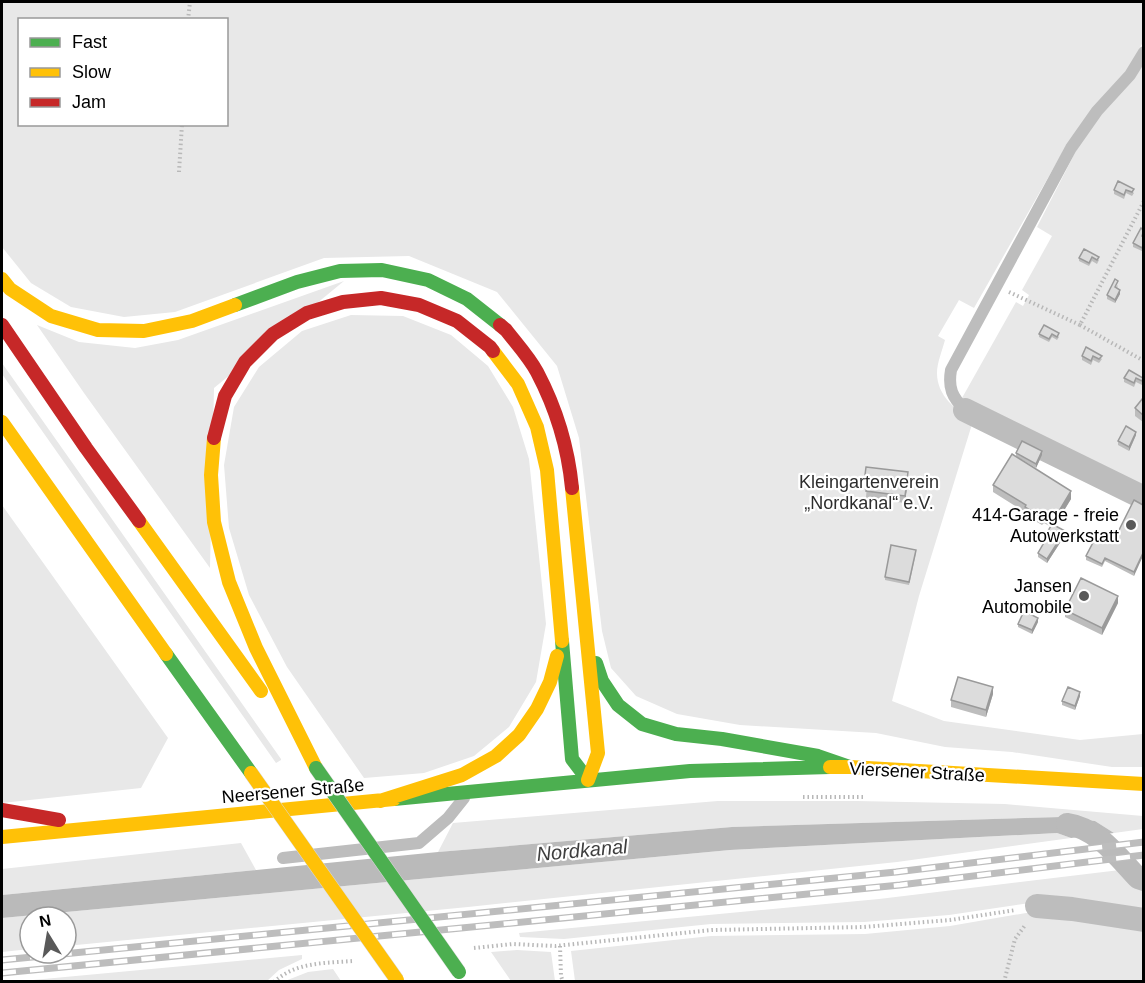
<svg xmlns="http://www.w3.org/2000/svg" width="1145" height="983" font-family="Helvetica,sans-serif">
<rect width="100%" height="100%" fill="#fff"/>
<!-- green -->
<path fill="#e8e8e8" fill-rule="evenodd" d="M2,2H1143V42L1127,72L1066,146L974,308L959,300L938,336L945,340C942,351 937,363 937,373C937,396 956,410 973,421L919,596L892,701L944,721L1080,740L1143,734V767H1112L1012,752L945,747L876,733L740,725L677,714L636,696L611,668L602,631L579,438L557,366L497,292L409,256L324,258L175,312L124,317L71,307L31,283L2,247ZM20,20H226V124H20Z
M1143,61V489L962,398L1016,302L1023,306L1029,295L1022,290L1052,236L1037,227L1076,151L1100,113Z
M344,281L214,388L210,568L84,393L37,325L79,342L135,348L178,340Z
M351,315L403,316L451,335L488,366L513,407L529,459L546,624L536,682L509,727L474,756L424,773L364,778L287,667L249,595L229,528L224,465L234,407L259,367L302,331Z
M2,363L281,759V760L276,763L2,374Z
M2,505L168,738L141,788L2,803Z
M718,801H857L1005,804L1143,816V829L1114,833L1095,821L1061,817L732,827L438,852L453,823Z
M1057,833L1071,838L897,862L468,907L66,946V917H30V949L2,952V918L730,850Z
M241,843L256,870L2,895V869Z
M1120,870L1137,887L1143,889V915L1037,902L949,915L864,922L711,924L564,939L520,937L519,933L879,899Z
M1026,913L1068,914L1143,925V981H575L571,951L711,936L865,934L950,926Z
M517,950L551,952L555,981H511L491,952Z
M302,955V959L279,970L267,981H22Z
M333,969L341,981H285L308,972Z"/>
<!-- water -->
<path fill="#bababa" d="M1061,817L1095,821L1114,833L1071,838L1057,833L730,850L2,918V895L438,852L732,827Z"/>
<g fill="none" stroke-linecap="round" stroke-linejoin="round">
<!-- canal -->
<path stroke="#bababa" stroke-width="22" d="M1067,824C1097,828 1118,857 1138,878L1144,880"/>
<!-- path -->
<path stroke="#b8b8b8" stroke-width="4" stroke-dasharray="1.5 3" stroke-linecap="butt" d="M188,20L190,2
M179,172L182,124
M1009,292L1080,325L1144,201
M1080,325L1144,361
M803,797H864
M560,946L561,976L563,982
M474,948L513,944L555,946L712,930L864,927L950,920L1016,910
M274,982C295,962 326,963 353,961
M1004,982L1015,939L1026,924"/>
<!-- lane -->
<path stroke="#bdbdbd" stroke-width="12" d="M965,410C952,397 948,388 951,370L1071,148L1097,111L1130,75L1144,52
M283,858L419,843L448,818L464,798"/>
<!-- street -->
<path stroke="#bdbdbd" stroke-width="24" d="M965,410L1144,498
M1037,906L1072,909L1144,920"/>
<!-- fast -->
<path stroke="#4caf50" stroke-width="14" d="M235,305L297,282L340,271L382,270L428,280L467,299L500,325
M562,641L572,759L588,780
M166,654L251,773
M596,663L602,681L618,705L642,724L676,734L722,739L818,756L850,767
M394,799L690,771L830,767"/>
<!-- slow -->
<path stroke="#ffc107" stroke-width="14" d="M2,279L10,289L51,316L98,330L144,331L192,321L235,305
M493,351L518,384L537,427L547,470L562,641
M2,422L166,654
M214,438L211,475L214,522L229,582L256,648L316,768
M572,488L598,753L588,780
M139,521L261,691
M830,767H850L1144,784
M380,801L462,775L496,756L519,735L537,709L550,682L557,656
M2,837L394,799"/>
<!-- jam -->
<path stroke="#c62828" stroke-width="14" d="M2,325L86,448L139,521
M500,325L506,330C516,343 529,357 537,372C556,408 568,447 572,488
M214,438L225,396L245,362L273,334L307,313L343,302L381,298L419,305L457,321L490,347L493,351
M2,810L59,820"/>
<!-- rail casing -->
<g stroke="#bdbdbd" stroke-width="7">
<path id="rail" d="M2,960L896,872L1144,842
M2,973L900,885L1144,855"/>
</g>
<!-- rail -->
<use href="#rail" stroke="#fff" stroke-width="4.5" stroke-dasharray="14" stroke-linecap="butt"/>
<!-- fast-bridge casing -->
<g stroke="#dbdbdb" stroke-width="15" stroke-linecap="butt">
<path id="fast-bridge" d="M316,768L459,972"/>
</g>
<!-- slow-bridge casing -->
<g stroke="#dbdbdb" stroke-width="15" stroke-linecap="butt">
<path id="slow-bridge" d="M251,773L397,980"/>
</g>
<!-- fast-bridge -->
<use href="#fast-bridge" stroke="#4caf50" stroke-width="14"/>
<!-- slow-bridge -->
<use href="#slow-bridge" stroke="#ffc107" stroke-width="14"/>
</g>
<!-- wall -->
<path fill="#bdbdbd" d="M1118,181L1134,193L1132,196L1126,193L1124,199L1114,194V190Z
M1143,230L1142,251L1133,247V243Z
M1084,249L1099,260L1097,264L1092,261L1089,266L1079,261V258Z
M1118,285L1117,288L1120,294L1115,303L1107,299V295Z
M1044,325L1059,337L1057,340L1052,337L1049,342L1039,337V334Z
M1086,347L1102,359L1099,363L1093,360L1091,365L1082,360V356Z
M1124,378H1143L1142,385L1136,382L1134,387L1124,382Z
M1143,398V422L1135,416V408Z
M1136,435L1129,451L1118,445V441Z
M1016,453L1042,455L1036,468L1016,456Z
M865,475L908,479L905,503L866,498L867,483H865Z
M993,485L1071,499L1055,526L1065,535L1047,563L1038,557V553L1045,542L1044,541V538L1051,527L1044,523L1042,525L1025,515V512L993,492Z
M1143,505L1134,576L1105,561L1102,567L1086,560V556L1113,542Z
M916,553L909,585L885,580V577Z
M1118,603L1102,635L1065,617V610Z
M1143,607V632L1142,631V611Z
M1038,622L1032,634L1018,627V624Z
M993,694L986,717L951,707V700Z
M1080,696L1075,710L1062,705V701Z"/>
<!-- shaded-wall -->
<path fill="#9a9a9a" d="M1120,290V294L1115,303V300Z
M1136,432V435L1129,451V447Z
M1042,451V455L1036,468V464Z
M908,472V479L905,503V496Z
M1071,491V499L1053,528V521Z
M1065,531V535L1047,563V559Z
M1143,553V556L1134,576V572Z
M1118,596V603L1102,635V628Z
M1038,618V622L1032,634V630Z
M993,687V694L986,717V710Z
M1080,692V696L1075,710V706Z"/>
<!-- building -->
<path fill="#dcdcdc" stroke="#9a9a9a" stroke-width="1.5" d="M1118,181L1134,189L1132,192L1126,190L1124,195L1114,190Z
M1141,228L1143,230V233L1142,236L1143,237V245L1142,248L1133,243Z
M1084,249L1099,257L1097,260L1092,257L1089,263L1079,258Z
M1115,279L1118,281L1115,287L1120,290L1115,300L1107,295Z
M1044,325L1059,333L1057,337L1052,334L1049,339L1039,334Z
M1086,347L1102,356L1099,359L1093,356L1091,361L1082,356Z
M1129,370L1143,378L1142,381L1136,378L1134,383L1124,378Z
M1143,398V415L1135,408Z
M1126,426L1136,432L1129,447L1118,441Z
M1022,441L1042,451L1036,464L1016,453Z
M1012,454L1071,491L1053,521L1044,515L1042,518L1025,507L1026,505L993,485Z
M866,467L908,472L905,496L866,491L868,476L865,475Z
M1134,500L1143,505V553L1134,572L1105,558L1102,564L1086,556L1097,535L1113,542Z
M1052,524L1065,531L1047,559L1038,553L1046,539L1044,538Z
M891,545L916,550L909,582L885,577Z
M1081,578L1118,596L1102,628L1065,610Z
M1024,611L1038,618L1032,630L1018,624Z
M958,677L993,687L986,710L951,700Z
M1068,687L1080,692L1075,706L1062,701Z"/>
<!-- markers -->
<g fill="#595959" stroke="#fff" stroke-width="2">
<circle cx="1131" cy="525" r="6"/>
<circle cx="1084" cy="596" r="6"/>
</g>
<g text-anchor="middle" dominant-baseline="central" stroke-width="4.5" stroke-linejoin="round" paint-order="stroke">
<!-- park labels -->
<g font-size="18" fill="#2d2d2d" stroke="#fff">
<text x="869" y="482">Kleingartenverein<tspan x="869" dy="21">„Nordkanal“ e.V.</tspan></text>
</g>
<!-- poi labels -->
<g font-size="18" fill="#000" stroke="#fff" text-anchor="end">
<text x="1119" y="515">414-Garage - freie<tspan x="1119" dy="21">Autowerkstatt</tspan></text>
<text x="1072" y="586">Jansen<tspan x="1072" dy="21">Automobile</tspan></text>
</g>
<!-- street labels -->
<g font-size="18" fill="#000" stroke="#fff">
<text transform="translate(917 772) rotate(3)">Viersener Straße</text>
<text transform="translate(293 791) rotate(-5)">Neersener Straße</text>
</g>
<!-- water labels -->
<g font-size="20" font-style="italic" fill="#3e3e3e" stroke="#fff">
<text transform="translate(582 850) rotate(-5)">Nordkanal</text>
</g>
</g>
<!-- border -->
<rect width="1145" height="983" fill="none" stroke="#000000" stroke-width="6"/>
<!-- legend -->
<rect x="18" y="18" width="210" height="108" fill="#ffffff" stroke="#999999" stroke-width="1.5"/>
<rect x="30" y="38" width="30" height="9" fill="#4caf50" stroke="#999999" stroke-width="1.5"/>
<text x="72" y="48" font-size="18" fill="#000000">Fast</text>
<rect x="30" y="68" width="30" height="9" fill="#ffc107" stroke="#999999" stroke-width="1.5"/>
<text x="72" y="78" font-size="18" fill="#000000">Slow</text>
<rect x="30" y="98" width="30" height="9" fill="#c62828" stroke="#999999" stroke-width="1.5"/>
<text x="72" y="108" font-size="18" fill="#000000">Jam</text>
<!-- north arrow -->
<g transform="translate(48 935) rotate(349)"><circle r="28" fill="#ffffff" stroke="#999999" stroke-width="1.5"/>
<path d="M0-4.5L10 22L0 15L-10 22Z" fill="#595959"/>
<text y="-9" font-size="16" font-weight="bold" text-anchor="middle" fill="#000000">N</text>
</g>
</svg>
